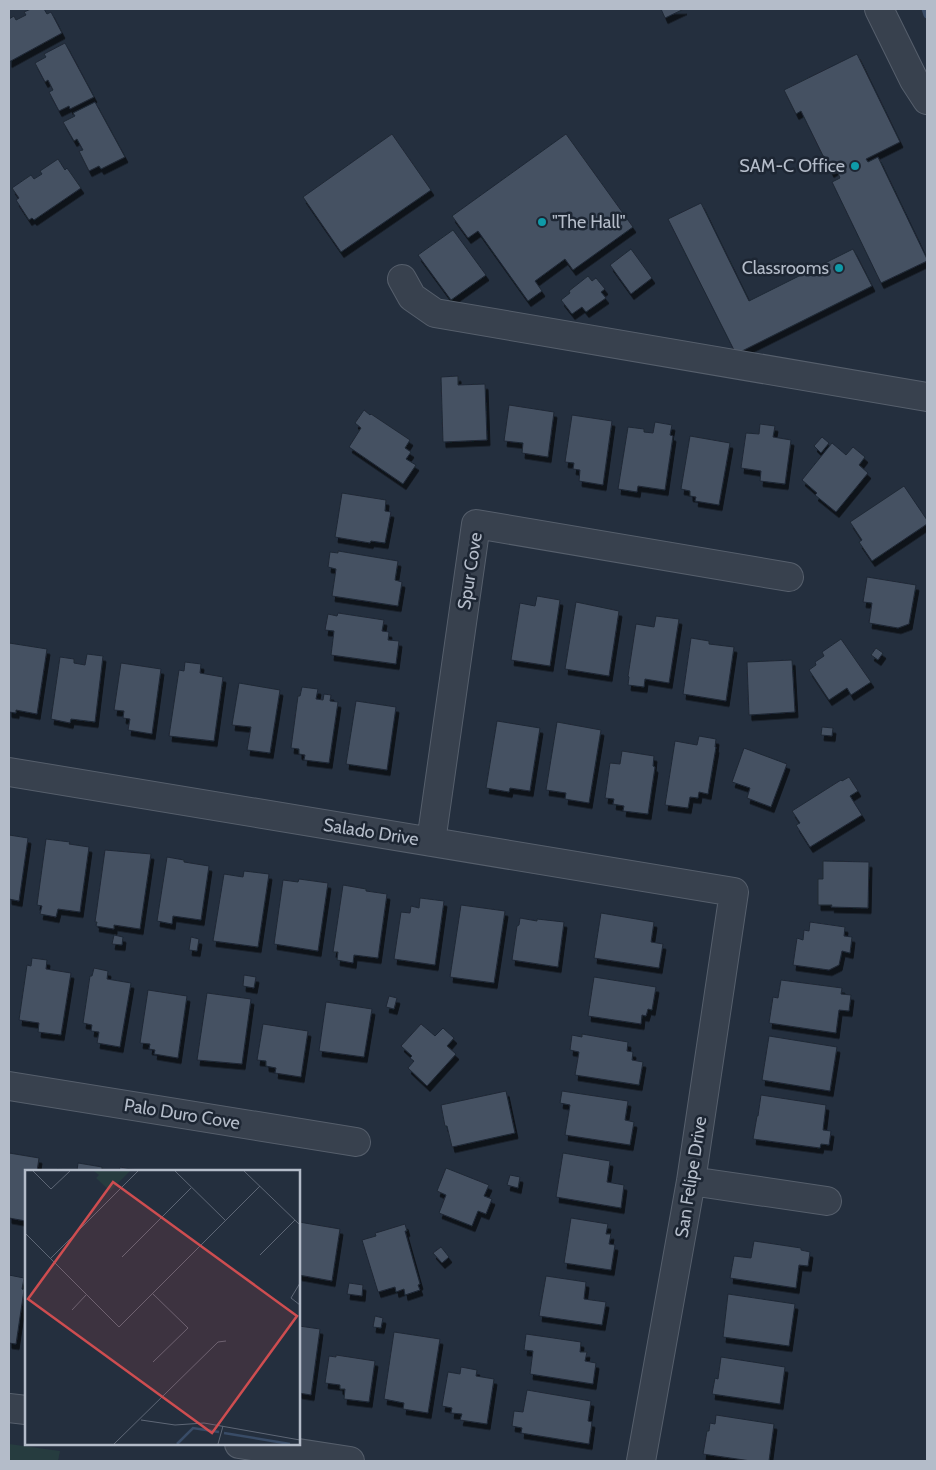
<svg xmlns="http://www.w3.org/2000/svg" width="936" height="1470" font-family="Cabin,sans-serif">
<defs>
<filter id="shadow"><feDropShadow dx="3" dy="5.5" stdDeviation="0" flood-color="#0009"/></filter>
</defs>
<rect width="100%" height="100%" fill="#242f3e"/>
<!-- green -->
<path fill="#263c3f" d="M9,1444L60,1451L58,1461H9Z"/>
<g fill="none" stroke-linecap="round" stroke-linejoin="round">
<!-- stream -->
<path stroke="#394c67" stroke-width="7" d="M925,9L927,15"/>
</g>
<!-- building -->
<path fill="#455162" stroke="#1f2835" filter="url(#shadow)" d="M31,9H44L47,14L51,12L62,33L9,62V19L14,16L16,20L26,15L24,12Z
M661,9H684L665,18Z
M65,43L94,97L70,109L69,106L59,111L49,92L53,90L48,80L45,82L35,63L46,57L44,54Z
M857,54L900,142L866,159L868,162L878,157L927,259V261L881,283L832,182L840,178L836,169L831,172L801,111L796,114L784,90Z
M95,102L125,157L101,169L99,166L89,171L79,151L83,150L77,139L74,141L63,122L75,116L73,113Z
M392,134L431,190L341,252L303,197Z
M566,134L633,227L573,270L565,259L535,281L542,291L528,301L478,231L468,238L452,216Z
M58,159L65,170L67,168L81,188L34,220L32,218L29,220L16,200L19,198L12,188L31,175L34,179L42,174L40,171Z
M701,203L749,301L853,249L872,286L736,354L668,219Z
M453,230L486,275L451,300L418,255Z
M631,249L652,278L631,294L610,265Z
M588,276L592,281L596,278L605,289L601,292L606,298L586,312L582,307L572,314L561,300L570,293L569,291Z
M458,376V385L485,384L487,440L443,442L441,377Z
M509,405L554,412L548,457L522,453L523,443L504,441Z
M364,410L370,415L371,414L410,440L405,448L411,452L406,459L416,465L403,484L349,447L361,428L355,423Z
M572,415L612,421L603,485L579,481L580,470L573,469L574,463L565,462Z
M655,422L672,425L670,435L673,436L665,490L638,486L637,492L618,489L628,427L644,429V432L653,433Z
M760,424L775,426L773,437L791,440L785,484L760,481L761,471L741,468L746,433L759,434Z
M690,436L730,443L719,505L695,501L696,497L690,496V491L681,489Z
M822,437L829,443L821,453L814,446Z
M832,443L846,455L853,447L865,457L859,465L868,473L836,512L815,495L817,493L802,480Z
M904,486L927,520V524L872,561L859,542L862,540L850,522Z
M342,493L386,500L385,511L391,512L385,543L371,541L370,543L335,537Z
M338,551L398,561L395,580L402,582L398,606L332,596L336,569L328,567L330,552L338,553Z
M867,577L916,585L909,624L898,628L869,623L872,603L863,602Z
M537,596L560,600L550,666L511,660L520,603L535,606Z
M576,602L619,611L609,676L565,669Z
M338,613L384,620L382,631L389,632L388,640L399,641L396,664L331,655L334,631L325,630L328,614L337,616Z
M656,616L679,619L669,683L645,679L644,687L628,685L629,677L628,676L636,624L654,627Z
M691,638L709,641V644L734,647L726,701L683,694Z
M841,639L871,682L851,695L847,688L829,700L809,670L816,665L815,662L824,656L822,652Z
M9,643L47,649L37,714L16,710V713L9,712Z
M876,648L883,653L878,660L871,655Z
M87,654L103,656L95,722L71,719L70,723L51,719L60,657L74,659V663L85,665Z
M792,660L795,712L749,715L747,662Z
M185,662L201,664L200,673L223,677L214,741L169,736L179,670L184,671Z
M121,663L161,669L152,734L128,730L130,719L123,718L124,711L114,710Z
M239,683L280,690L270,753L247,750L251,727L232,725Z
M302,687L318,689L316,699L323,700L324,694L331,695L330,701L338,702L329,763L304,760L305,755L299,754V749L291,748L298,696H300Z
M356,701L396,707L387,770L346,764Z
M497,721L540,728L530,791L510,788L509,792L486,788Z
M557,722L601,730L589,803L565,799L566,793L546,790Z
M822,727L833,728L832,736L821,735Z
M699,736L716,739L715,747H716L708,794L699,792L698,798L690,797L688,808L665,805L675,741L697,745Z
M744,748L787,764L771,807L747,798L750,788L732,782Z
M622,751L654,756L653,766L655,767L648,814L623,811L624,806L613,804L614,799L605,798L610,763L620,764Z
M849,777L858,791L850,796L862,815L810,847L796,825L800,823L792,811L841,780L842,781Z
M9,835L28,838L19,901L9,899Z
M46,839L70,842L69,844L89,847L80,912L58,909L56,917L40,914L42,906L37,905Z
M105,850L151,854L140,929L114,925V929L96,926L97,922H95Z
M167,857L184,860V862L209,866L201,920L173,916L172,924L157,921Z
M823,861L869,862L868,908L831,907L832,905H818V879H823Z
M244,871L269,874L258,947L213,941L224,874L243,877Z
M299,879L328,883L318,951L274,944L283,880L298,882Z
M343,885L366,889V891L387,894L378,958L354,955L353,963L337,960L338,952H333Z
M420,898L444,901L435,965L394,959L401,912L410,913L411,906L419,908Z
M461,905L505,911L494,983L450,977Z
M601,913L654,922L651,942L663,944L659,968L594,958Z
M520,918L537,921V919L564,922L558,967L512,960L517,926L519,925Z
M810,922L845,927L844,936L852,937L850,953L842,951L839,965L829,970L793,965L797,938L803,940L804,930L809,931Z
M114,935L123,937L122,945L112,944Z
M191,937L199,939L197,951L189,950Z
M32,958L47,960L46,969L71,973L61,1035L38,1032L39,1023L19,1020L27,965L31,966Z
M94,968L108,971L107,979L131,983L120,1047L97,1043L99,1032L91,1031L92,1025L83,1023L90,976H92Z
M244,975L256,977L254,988L243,986Z
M594,977L656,987L652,1010L648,1009L646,1016L642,1015L641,1024L588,1016Z
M781,980L842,988L841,994L851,995L849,1011L839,1010L836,1033L769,1023L773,997L778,998Z
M148,990L187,996L178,1058L154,1054L155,1050L149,1049L150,1044L140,1043Z
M207,993L251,999L242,1064L197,1060Z
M389,996L397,998L394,1009L386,1007Z
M326,1002L372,1009L364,1057L319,1051Z
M263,1024L308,1031L301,1077L275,1073L276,1068L266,1066V1061L257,1060Z
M421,1024L435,1036L443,1028L454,1038L447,1046L456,1054L427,1086L408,1068L414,1061L410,1058L412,1056L401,1046Z
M582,1034L628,1042L627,1051L633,1052L632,1060L643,1062L639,1085L575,1075L579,1052L570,1050L572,1035L582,1037Z
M769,1036L837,1047L830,1091L762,1080Z
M506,1091L515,1133L452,1147L447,1126H445L441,1105Z
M562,1091L628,1101L625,1120L634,1122L630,1145L565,1135L570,1105L560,1103Z
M761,1095L826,1105L823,1130L831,1131L829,1145L821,1144L820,1148L753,1139L757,1116H758Z
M9,1153L39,1158L37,1171H26V1221L9,1218Z
M563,1153L610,1161L607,1182L624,1185L621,1208L556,1197Z
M78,1163L102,1167V1171H57V1169L77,1171Z
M120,1167L142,1171H119Z
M446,1168L489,1185L484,1196L492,1199L486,1214L478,1211L472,1226L439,1213L446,1195L437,1191Z
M510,1175L520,1177L518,1188L507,1185Z
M571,1218L608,1224L606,1234H611L609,1244L615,1245L611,1270L564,1263Z
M299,1222L340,1229L332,1281L299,1275Z
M405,1224L407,1231H405L420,1284L418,1285L420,1290L405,1295L404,1289L396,1292L395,1287L378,1292L362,1240L376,1236L375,1233L379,1232Z
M754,1241L801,1248V1250L810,1252L808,1266L799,1265L796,1288L730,1278L734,1256L751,1258Z
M441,1247L449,1257L442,1263L433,1253Z
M9,1275L24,1278L22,1289L24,1290L16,1344L9,1343Z
M546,1276L586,1282L584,1299L606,1302L602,1325L539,1316Z
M349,1283L363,1285L362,1296L347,1294Z
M728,1294L795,1304L789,1346L723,1337Z
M375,1316L383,1318L381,1328L373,1327Z
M299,1326L320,1329L311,1395L299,1393Z
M394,1332L440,1339L428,1413L403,1409L404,1403L384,1399Z
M526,1334L581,1342L580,1352H587L585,1361L596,1363L593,1384L530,1374L533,1351L524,1350Z
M336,1355L375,1361L369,1402L344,1399L345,1389H340V1385L325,1383L329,1356L336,1357Z
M721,1357L785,1367L780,1404L712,1394L715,1378L718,1379Z
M461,1367L477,1370L476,1376L494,1379L487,1424L460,1420L462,1414L451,1413L452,1408L442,1406L448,1372L460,1374Z
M527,1390L591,1401L588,1421L592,1422L589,1444L521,1433L522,1428L512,1426L514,1411L523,1412Z
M716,1415L774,1424L769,1461H751L703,1454L707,1431H709L710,1423L715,1424Z"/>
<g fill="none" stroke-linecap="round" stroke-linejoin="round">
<!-- minor casing -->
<g stroke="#565f6c" stroke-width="30">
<path id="minor" d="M879,9L914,80L927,100
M402,279L412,297L435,313L927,397
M9,772L734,892L691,1181L641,1461
M431,842L476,524L789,577
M9,1086L356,1142
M691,1181L827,1201
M9,1408L26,1410
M239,1444L350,1461"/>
</g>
<!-- minor -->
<use href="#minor" stroke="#38414e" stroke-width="28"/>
</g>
<!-- markers -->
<g fill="#0f9aa8" stroke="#1d2633" stroke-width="2">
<circle cx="855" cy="166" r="5"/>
<circle cx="542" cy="222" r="5"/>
<circle cx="839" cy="268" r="5"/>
</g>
<g text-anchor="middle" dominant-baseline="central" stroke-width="5" stroke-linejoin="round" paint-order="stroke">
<!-- poi labels -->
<g font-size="18" fill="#b4bcc9" stroke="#1d2633" text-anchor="end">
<text x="845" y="166">SAM-C Office</text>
<text x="552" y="222" text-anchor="start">"The Hall"</text>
<text x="829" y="268">Classrooms</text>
</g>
<!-- street labels -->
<g font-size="18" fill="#b4bcc9" stroke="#1d2633">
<text transform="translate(470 571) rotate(-81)">Spur Cove</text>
<text transform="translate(371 832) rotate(9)">Salado Drive</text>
<text transform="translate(182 1114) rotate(9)">Palo Duro Cove</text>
<text transform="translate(691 1177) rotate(-81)">San Felipe Drive</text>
</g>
</g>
<!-- overview -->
<g transform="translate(25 1170)">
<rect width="275" height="275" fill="#242f3e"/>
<path d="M69,1H105L85,21L71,8L74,5Z" fill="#263c3f"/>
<path fill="none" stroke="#394c67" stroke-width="2.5" d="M199,263L265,274M152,274L168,258L194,262"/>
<path fill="none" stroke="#5e6776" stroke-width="1" d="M8,1L26,19L45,1M150,1L201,51M219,1L275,55M0,63L94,157L235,16M235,85L270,50M97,87L166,18M26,88L113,1M275,113L266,128L275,135M127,123L163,158L128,192M47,140L61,125M116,250L150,255L179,253L275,270M89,274L193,172L201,171M193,274L198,256"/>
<path fill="#ce4d50" fill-opacity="0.15" stroke="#ce4d50" stroke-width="2.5" d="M88,12L272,146L187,263L3,129Z"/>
<rect width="275" height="275" fill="none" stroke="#b4bcc9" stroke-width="2.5"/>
</g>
<!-- border -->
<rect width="936" height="1470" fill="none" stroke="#b4bcc9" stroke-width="20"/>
</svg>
